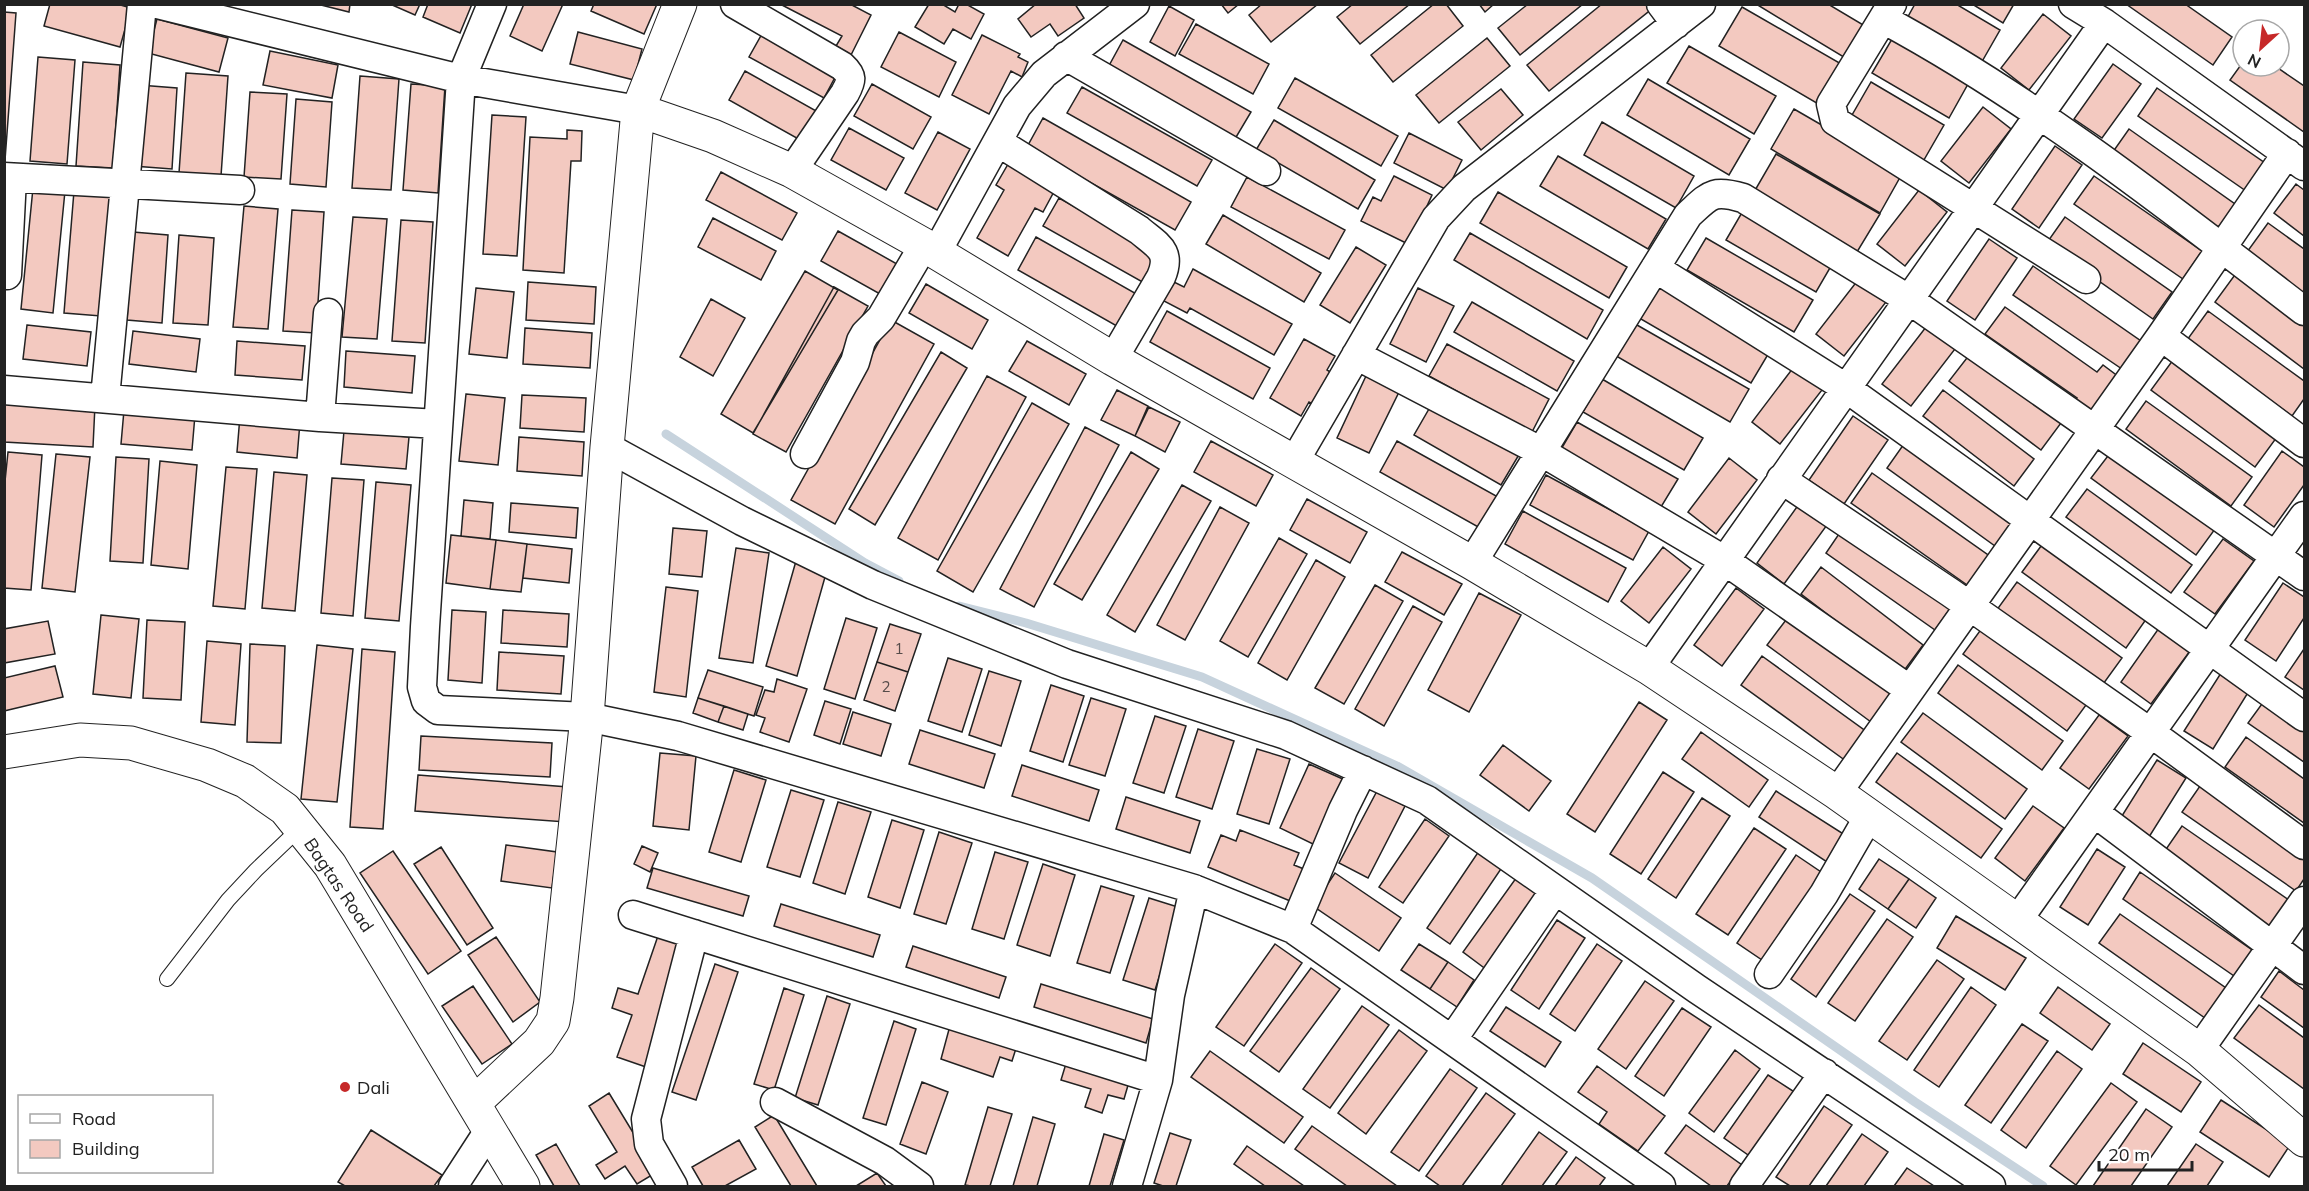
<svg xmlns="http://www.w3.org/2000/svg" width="2309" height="1191" font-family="Mulish,sans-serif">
<rect width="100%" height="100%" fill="#fff"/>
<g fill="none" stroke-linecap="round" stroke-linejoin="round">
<!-- stream -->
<path stroke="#c7d3dd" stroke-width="9" d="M666,434L865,563L899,581
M959,606L1026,623L1202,677L1397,766L1592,878L1915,1102L2043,1186"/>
</g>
<!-- building -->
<path fill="#f3c9c0" stroke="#222" stroke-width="1.5" d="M50,4H117L131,8L120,47L44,26Z
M317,4H350L349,12Z
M390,4H420L415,15Z
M428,4H472L460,33L423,17Z
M524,4H563L542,51L510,36Z
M594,4H657L644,34L591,11Z
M780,4H850L871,15L851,55L836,46L842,36Z
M929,4H942L955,12L959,4H966L984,14L971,39L953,29L944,44L915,27Z
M1036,4H1075L1084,18L1058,36L1050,24L1031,37L1018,19Z
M1221,4H1239L1228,13Z
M1262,4H1318L1271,42L1249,15Z
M1353,4H1410L1360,44L1337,17Z
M1434,4H1446L1463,26L1393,82L1371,55Z
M1479,4H1494L1485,12Z
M1528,4H1583L1520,55L1498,28Z
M1602,4H1650L1653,8L1549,91L1527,65Z
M1756,4H1828L1865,26L1847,59Z
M1915,4H1956L2000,30L1980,65L1905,22Z
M1972,4H2014L2003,23Z
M2126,4H2185L2232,37L2213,65Z
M1169,6L1194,20L1175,56L1150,42Z
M1742,7L1843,65L1820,105L1719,46Z
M4,12L16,13L5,160H4Z
M2043,14L2071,36L2029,90L2001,68Z
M157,19L228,38L219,72L148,53Z
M1196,24L1269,64L1253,94L1179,54Z
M767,25L841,66L824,98L749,57Z
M578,32L642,49L634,80L570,64Z
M899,32L956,62L939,97L881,67Z
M982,35L1020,54L1018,57L1028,62L1022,77L1011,71L989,114L952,95Z
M1487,38L1510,66L1439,123L1416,95Z
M1892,39L1968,84L1949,118L1872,73Z
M1123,40L1251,112L1232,144L1105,73Z
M1689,46L1776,96L1754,134L1667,83Z
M270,51L338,65L332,98L263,85Z
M38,57L75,60L67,164L30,161Z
M83,62L120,65L113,168L76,166Z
M2243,62V66H2275L2304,86V132L2230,80Z
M2113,64L2141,84L2102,138L2074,119Z
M745,71L818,112L802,141L729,100Z
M186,73L228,76L221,176L179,173Z
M360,76L399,79L391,190L352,188Z
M1295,78L1398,136L1381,166L1278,108Z
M1648,79L1750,139L1729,175L1627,115Z
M1871,82L1944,125L1921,165L1848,122Z
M411,84L445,86L438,193L403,190Z
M872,84L931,117L913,149L854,116Z
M139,85L177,88L172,169L133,166Z
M1082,87L1212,160L1197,186L1067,113Z
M2157,88L2265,163L2246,191L2138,116Z
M1501,89L1523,115L1481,150L1458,122Z
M250,92L287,94L281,179L244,177Z
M296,99L332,102L326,187L290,184Z
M1983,107L2011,129L1969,183L1941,161Z
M1794,109L1903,172L1880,213L1771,149Z
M492,115L526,117L517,256L483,254Z
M1043,118L1191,202L1175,230L1027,147Z
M1274,120L1375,180L1358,209L1256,150Z
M1602,122L1694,176L1676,208L1584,155Z
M849,128L904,158L886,190L831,160Z
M2129,129L2235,204L2217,231L2110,156Z
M567,130L582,131L581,161H571L564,273L523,270L530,137L567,139Z
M938,132L970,149L937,210L905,193Z
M1409,133L1462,160L1447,190L1394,163Z
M2055,146L2082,165L2039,228L2012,209Z
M1776,154L1880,214L1857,252L1754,192Z
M1558,156L1666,219L1648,249L1540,186Z
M1011,159L1057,186L1043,212L1035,208L1008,256L977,238L1004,190L996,185Z
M721,172L797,213L782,240L706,200Z
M1394,176L1432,195L1415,232L1406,243L1361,221L1373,197L1381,201Z
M2094,176L2202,251L2183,279L2074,204Z
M1247,177L1345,230L1329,259L1231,207Z
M2296,184L2304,190V236L2274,213Z
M33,188L65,191L53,313L21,309Z
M1919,190L1947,212L1905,266L1877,244Z
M74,191L112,194L101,316L64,313Z
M1498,192L1627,267L1609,298L1480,223Z
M1059,198L1162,256L1146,284L1043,226Z
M244,206L278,209L268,329L233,327Z
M1744,209L1834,261L1816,292L1726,240Z
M292,210L324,212L316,333L283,331Z
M1223,215L1321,273L1304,302L1206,244Z
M353,217L387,219L377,339L342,337Z
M2065,217L2172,292L2153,319L2046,244Z
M713,218L776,251L761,280L698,247Z
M401,220L433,222L425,343L392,341Z
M2268,223L2304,249V293L2247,252Z
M838,231L897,264L880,294L821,261Z
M133,232L168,235L162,323L127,320Z
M1470,233L1603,310L1587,339L1454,260Z
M179,235L214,238L208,325L173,323Z
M1036,237L1140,296L1122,329L1018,270Z
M1706,238L1813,300L1794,332L1687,270Z
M1989,239L2017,258L1975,320L1947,301Z
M1356,247L1386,265L1350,323L1320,305Z
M2033,266L2141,341L2122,369L2013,295Z
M1193,269L1292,324L1274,355L1190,308L1187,313L1162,300L1172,281L1184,287Z
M805,271L838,290L753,433L721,414Z
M2237,272L2304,322V369L2215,302Z
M1656,278L1773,346L1751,383L1634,315Z
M1858,280L1886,302L1844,356L1816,334Z
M528,282L596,287L594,324L526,320Z
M926,284L988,320L972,349L909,313Z
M834,287L868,306L786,452L753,434Z
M476,288L514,292L507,358L469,354Z
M1418,288L1454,306L1426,362L1390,344Z
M711,299L745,318L713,376L680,357Z
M1472,302L1574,361L1557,391L1454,332Z
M2005,307L2097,372L2103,365L2127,383L2097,422L2073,403L2077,398L1985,334Z
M1167,311L1270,368L1253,399L1150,342Z
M2208,311L2304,381V399L2292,416L2187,340Z
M891,320L934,344L835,524L791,500Z
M1630,321L1749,389L1730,422L1611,353Z
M27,325L91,332L87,366L23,359Z
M1926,327L1955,349L1911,406L1882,384Z
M525,328L592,333L590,368L523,364Z
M133,331L200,339L196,372L129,364Z
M1304,339L1335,356L1327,370L1338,377L1320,408L1309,402L1301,416L1270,398Z
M237,341L305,346L302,380L235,375Z
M1027,341L1086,374L1069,405L1009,371Z
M1447,344L1549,399L1532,432L1429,376Z
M346,351L415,356L412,393L344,387Z
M941,352L967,368L875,525L849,509Z
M1970,354L2061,423L2041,450L1949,381Z
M2173,360L2277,437L2255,467L2151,390Z
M1793,368L1822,390L1780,444L1752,422Z
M987,376L1026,397L938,560L898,538Z
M1366,376L1399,392L1369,453L1337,438Z
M1602,379L1703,438L1684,470L1583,412Z
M1117,390L1148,406L1135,436L1101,420Z
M1943,390L2034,459L2014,486L1923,416Z
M466,394L505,398L498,465L459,461Z
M522,395L586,398L584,432L520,428Z
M5,400L95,405L93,447L4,442Z
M2146,401L2252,477L2231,506L2126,429Z
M1433,402L1520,453L1501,485L1414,435Z
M1032,403L1069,424L973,592L937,571Z
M1149,407L1180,422L1165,452L1135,436Z
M124,410L195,415L192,450L121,444Z
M240,416L300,422L297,458L237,452Z
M1853,416L1888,440L1844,504L1809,480Z
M1577,422L1678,479L1661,507L1560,451Z
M1085,427L1119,445L1034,607L1000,589Z
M344,431L409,437L406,469L341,464Z
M519,437L584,442L582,476L517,471Z
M1211,441L1273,475L1256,506L1194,472Z
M1397,441L1498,497L1480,528L1380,472Z
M1906,441L2015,519L1995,546L1887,468Z
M2114,448L2218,525L2196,555L2091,478Z
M2282,451L2304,467V485L2274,527L2244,505Z
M8,452L42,455L31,590L4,588V491Z
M1131,452L1159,469L1082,600L1054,584Z
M56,454L90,457L75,592L42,588Z
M116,457L149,459L143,563L110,561Z
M1729,458L1757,480L1716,534L1688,512Z
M160,461L197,465L188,569L151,565Z
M226,467L257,469L245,609L213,606Z
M274,472L307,475L295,611L262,608Z
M1872,473L1991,557L1970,587L1851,503Z
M1546,475L1649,531L1633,560L1530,505Z
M332,478L364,480L353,616L321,613Z
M376,482L411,485L399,621L365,618Z
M1182,485L1211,501L1135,632L1107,615Z
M2087,489L2192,565L2171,593L2066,517Z
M1307,499L1367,532L1350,563L1290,530Z
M464,500L493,503L490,539L461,536Z
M511,503L578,508L576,538L509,532Z
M1799,504L1827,525L1784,584L1757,563Z
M1220,507L1249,523L1185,640L1157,625Z
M1523,511L1626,568L1608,602L1505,544Z
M673,528L707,531L702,577L669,574Z
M1843,528L1952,606L1935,630L1826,553Z
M451,535L496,540L490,589L446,583Z
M1279,538L1307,554L1248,657L1220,641Z
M2223,539L2254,561L2215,614L2184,592Z
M496,540L527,544L521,592L490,589Z
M2044,542L2147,618L2126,648L2022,572Z
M527,544L572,549L569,583L523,578Z
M1663,547L1691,569L1649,623L1621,601Z
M736,548L769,553L753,663L719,658Z
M1402,552L1462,584L1444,615L1385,582Z
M1316,560L1345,577L1287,680L1258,663Z
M796,561L827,570L797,676L766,666Z
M1821,567L1923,645L1903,672L1801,594Z
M2017,582L2122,658L2101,687L1996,611Z
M2283,583L2304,597V618L2276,661L2245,640Z
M1375,585L1403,601L1344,704L1315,688Z
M666,587L698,591L686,697L654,692Z
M1736,588L1764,609L1722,666L1694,645Z
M1479,593L1521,615L1469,712L1428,690Z
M1413,606L1442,622L1384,726L1355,709Z
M452,610L486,612L482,683L448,680Z
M503,610L569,614L567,647L501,643Z
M101,615L139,619L131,698L93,694Z
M1789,616L1892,692L1871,722L1767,645Z
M846,618L877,628L855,699L824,689Z
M147,620L185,622L181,700L143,698Z
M48,621L55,654L4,663V629Z
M890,624L921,634L908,672L877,662Z
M1985,624L2089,701L2067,731L1963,654Z
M2159,628L2190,651L2151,704L2121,682Z
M207,641L241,644L235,725L201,722Z
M250,644L285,646L281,743L247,742Z
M317,645L353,649L337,802L301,799Z
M362,649L395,652L383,829L350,827Z
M2304,649V690L2285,677Z
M499,652L564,656L561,694L497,690Z
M1762,656L1867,732L1846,761L1741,685Z
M948,658L982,669L962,732L928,721Z
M877,662L908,672L895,711L864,700Z
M1958,665L2063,741L2042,770L1938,693Z
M55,666L63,697L4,711V678Z
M708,670L763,687L754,716L698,698Z
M989,671L1021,681L1001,746L969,735Z
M2221,673L2249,691L2213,749L2184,731Z
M777,679L807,689L789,742L760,732L765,718L756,715L765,690L774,692Z
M1051,685L1084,696L1063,762L1030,751Z
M2267,697L2304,723V762L2248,723Z
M698,698L724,706L718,722L693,713Z
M1091,698L1126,709L1105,776L1069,765Z
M825,701L851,709L840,744L814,735Z
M1639,702L1667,720L1595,832L1567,814Z
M724,706L748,714L743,730L718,722Z
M853,712L891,724L881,756L843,744Z
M1923,713L2027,789L2005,819L1901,742Z
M2099,715L2128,736L2089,789L2060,768Z
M1155,716L1186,726L1164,793L1133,783Z
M1198,729L1234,741L1212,809L1176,797Z
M920,730L995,754L984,788L909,764Z
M1701,732L1768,780L1749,807L1682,759Z
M421,736L552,743L550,777L419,770Z
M2246,737L2304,779V823L2225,767Z
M1503,745L1551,781L1529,811L1480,775Z
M1257,749L1290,759L1269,824L1237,814Z
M660,753L696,756L689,830L653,826Z
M1897,753L2002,829L1981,858L1876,782Z
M2157,760L2186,778L2149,837L2120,819Z
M1309,764L1345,780L1315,845L1280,828Z
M1022,765L1099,790L1089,821L1012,796Z
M734,770L766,780L741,862L709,852Z
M1663,772L1694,792L1641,874L1610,854Z
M418,775L568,787L566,822L415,811Z
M2200,786L2304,859V879L2296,891L2182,812Z
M791,790L824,800L800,877L767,867Z
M1377,791L1405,806L1368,878L1339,863Z
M1776,791L1845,835L1827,862L1759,817Z
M1126,797L1200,821L1190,853L1116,829Z
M1702,798L1730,816L1676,898L1648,879Z
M838,802L871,812L845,894L813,883Z
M2033,806L2064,828L2025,881L1995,858Z
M1425,819L1449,836L1403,903L1379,887Z
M892,820L924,830L900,908L868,897Z
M2182,826L2289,900L2268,930L2162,855Z
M1754,828L1786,849L1728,935L1696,914Z
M1240,830L1299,853L1294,865L1309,871L1295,903L1208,867L1221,835L1236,841Z
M939,832L972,843L946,924L914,914Z
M506,845L557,852L552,888L501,881Z
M642,846L658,853L650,872L634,864Z
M441,847L493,928L467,945L414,864Z
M1481,848L1505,863L1450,944L1427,928Z
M2097,849L2125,867L2088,925L2060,907Z
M393,851L461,951L428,974L360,873Z
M995,852L1028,862L1004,939L972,929Z
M1796,855L1824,874L1765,962L1737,943Z
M1879,859L1909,879L1888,909L1859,889Z
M1043,864L1075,875L1050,956L1017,945Z
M653,868L749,896L743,916L647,888Z
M2140,872L2255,952L2237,978L2123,899Z
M1335,873L1401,918L1379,951L1313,906Z
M1519,874L1543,891L1487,970L1463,952Z
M1909,879L1936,898L1916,928L1888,909Z
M1101,886L1134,896L1110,973L1077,963Z
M1850,894L1875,911L1816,997L1791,979Z
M1149,898L1181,908L1155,990L1123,980Z
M781,904L880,935L873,957L774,926Z
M2120,914L2226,988L2205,1018L2099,943Z
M1956,916L2026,958L2005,990L1937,948Z
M1887,919L1913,937L1855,1021L1828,1003Z
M1557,920L1585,938L1539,1009L1511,990Z
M660,930L689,940L646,1067L617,1057L632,1015L612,1008L618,988L638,994Z
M496,937L540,1002L513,1022L468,955Z
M1275,944L1302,963L1244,1046L1216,1027Z
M1419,944L1448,962L1430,989L1401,970Z
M1597,944L1622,961L1575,1031L1550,1014Z
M913,946L1006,977L999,998L906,967Z
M1937,960L1964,979L1907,1060L1879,1041Z
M1448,962L1474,980L1457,1007L1430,989Z
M715,964L738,972L696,1100L672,1092Z
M1311,968L1340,989L1279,1072L1250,1051Z
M2279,971L2304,990V1028L2261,997Z
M1645,981L1674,1001L1626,1069L1598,1049Z
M1041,984L1153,1019L1146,1043L1034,1007Z
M473,986L512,1044L482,1064L442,1006Z
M1971,987L1996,1005L1939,1087L1914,1070Z
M2058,987L2110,1024L2092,1050L2040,1013Z
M784,988L804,995L774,1090L754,1084Z
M827,996L850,1004L818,1105L795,1098Z
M2259,1005L2304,1038V1089L2234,1038Z
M1362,1006L1389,1025L1330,1108L1303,1089Z
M1506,1007L1561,1042L1545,1067L1490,1031Z
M1682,1008L1711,1027L1664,1096L1635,1076Z
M894,1021L916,1029L886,1125L863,1118Z
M951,1022L1018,1042L1012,1061L1000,1057L993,1077L941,1059Z
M2022,1024L2048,1041L1991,1123L1965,1105Z
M1399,1030L1427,1051L1366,1134L1338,1113Z
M2143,1043L2201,1082L2181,1112L2123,1074Z
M1735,1050L1760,1069L1714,1132L1689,1113Z
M1210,1051L1303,1117L1284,1143L1191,1077Z
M2057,1051L2082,1069L2026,1148L2001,1130Z
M1068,1057L1131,1075L1124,1099L1108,1095L1102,1113L1085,1107L1091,1089L1061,1080Z
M1597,1066L1665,1116L1638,1151L1599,1124L1607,1112L1578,1092Z
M1450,1069L1477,1088L1419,1171L1391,1152Z
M1768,1075L1796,1093L1751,1157L1724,1138Z
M922,1082L948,1092L926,1154L900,1144Z
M2111,1083L2137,1102L2076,1185L2050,1166Z
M609,1093L657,1172L637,1184L625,1166L605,1179L596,1165L617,1152L589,1106Z
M1486,1093L1515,1114L1462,1186H1440L1426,1176Z
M2221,1100L2290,1145L2269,1177L2200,1132Z
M1824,1106L1852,1125L1809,1186H1790L1776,1177Z
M988,1107L1012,1114L990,1186H971L965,1185Z
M2146,1109L2172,1127L2131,1186H2093Z
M774,1115L817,1186H791L755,1127Z
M1033,1117L1055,1124L1037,1186H1013Z
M1686,1125L1742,1165L1727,1186H1711L1665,1153Z
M1312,1126L1397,1186H1347L1295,1149Z
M371,1130L442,1175L434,1186H345L338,1182Z
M1539,1132L1567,1152L1542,1186H1501Z
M1170,1133L1191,1140L1176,1186H1163L1154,1183Z
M1104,1134L1124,1140L1110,1186H1089Z
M1862,1134L1888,1152L1864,1186H1826Z
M739,1140L756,1169L725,1186H703L692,1167Z
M556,1144L580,1186H554L536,1155Z
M2196,1144L2223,1162L2207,1186H2167Z
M1247,1146L1304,1186H1265L1234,1164Z
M1576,1157L1605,1178L1599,1186H1555Z
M1907,1168L1934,1186H1894Z
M877,1173L886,1186H856Z"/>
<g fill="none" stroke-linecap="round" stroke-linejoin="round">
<!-- service casing -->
<g stroke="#222" stroke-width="16">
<path id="service" d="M167,979L228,900L256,870L300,828"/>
</g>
<!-- minor casing -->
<g stroke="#222" stroke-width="31">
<path id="minor" d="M157,4L461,79L638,110
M492,4L461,79L425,627L422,687L426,701L438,710L587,717L678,736L1194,889L1293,929L1661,1186
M735,4L842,66C853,76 852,80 845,93L792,171
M1661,4L1676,24
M1892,4L1831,104L1835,121L2086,279
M2073,4L2104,23L2304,166
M1883,19C2033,100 2169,207 2304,311
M1066,56L1266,171
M998,142L1139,230C1158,246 1172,251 1161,277L1113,359
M4,177L240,190
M936,253L1017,106L1044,74L1135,4
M1655,268L1846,388L2304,717
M7,275L12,178
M2161,336L2304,443
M1356,355L1540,451L1724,560L1910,690
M4,390L320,417L438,424
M105,398L142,4
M320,417L328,313
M607,447L742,521L873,585L1067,664L1286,735L1427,800L1697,989L1991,1186
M805,454L855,362L861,341L865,334L881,318L924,245
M1294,462L1436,218L1464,188L1701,4
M1781,479L1951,593L2151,733L2304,845
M1472,563L1688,215C1710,195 1712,189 1743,198L1908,299L2304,576
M1649,668L2104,23
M1837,793L2161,336L2287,153
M2095,813L2304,970
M633,915L1158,1080
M2017,921L2304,516
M1293,929L1343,810L1363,770
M1769,974L1824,894L1869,816
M1452,1040L1555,890
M2199,1050L2304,901
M775,1102L885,1161L919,1186
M453,1186L490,1129
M673,1186L649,1144L646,1119L694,934
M1127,1186L1158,1080L1170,995L1194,889
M1744,1186L1824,1073"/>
</g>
<!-- tertiary casing -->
<g stroke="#222" stroke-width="35">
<path id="tertiary" d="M638,110L713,136L792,171L924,245L1113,359L1472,563L1649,668L1837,793L2199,1050L2304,1140
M4,752L80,740L131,743L207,765L245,781L285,809L330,865L523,1186
M474,1103L539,1042L553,1021L557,998L587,717L607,447L638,110L680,4"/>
</g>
<!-- service -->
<use href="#service" stroke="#fff" stroke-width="14"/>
<!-- minor -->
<use href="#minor" stroke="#fff" stroke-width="28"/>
<!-- tertiary -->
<use href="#tertiary" stroke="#fff" stroke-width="33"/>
</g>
<!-- markers -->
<circle fill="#c62828" stroke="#fff" stroke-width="2" cx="345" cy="1087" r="6"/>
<g text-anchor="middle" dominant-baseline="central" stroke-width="4.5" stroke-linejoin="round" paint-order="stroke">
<!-- number labels -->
<g font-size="15" fill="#564c4a">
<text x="899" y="648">1</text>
<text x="886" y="686">2</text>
</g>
<!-- street labels -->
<g font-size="18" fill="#222" stroke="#fff">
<text transform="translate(339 885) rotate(56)">Bagtas Road</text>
</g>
<!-- poi labels -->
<g font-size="18" fill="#222" stroke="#fff" text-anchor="start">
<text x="357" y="1087">Dali</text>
</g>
</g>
<!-- border -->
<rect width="2309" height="1191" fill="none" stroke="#222222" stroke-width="12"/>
<!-- legend -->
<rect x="18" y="1095" width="195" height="78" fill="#ffffff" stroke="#a7a7a7" stroke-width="1.5"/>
<rect x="30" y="1114" width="30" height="9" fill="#ffffff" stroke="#a7a7a7" stroke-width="1.5"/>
<text x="72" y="1125" font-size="18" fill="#222222">Road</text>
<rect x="30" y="1140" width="30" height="18" fill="#f3c9c0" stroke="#a7a7a7" stroke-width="1.5"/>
<text x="72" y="1155" font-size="18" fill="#222222">Building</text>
<!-- north arrow -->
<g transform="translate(2261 48) rotate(207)"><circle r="28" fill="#ffffff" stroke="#a7a7a7" stroke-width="1.5"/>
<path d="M0-4.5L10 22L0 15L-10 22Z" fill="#c62828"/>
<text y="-9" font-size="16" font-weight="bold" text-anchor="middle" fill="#222222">N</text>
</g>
<!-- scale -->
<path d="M2099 1161v9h93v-9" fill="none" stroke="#222222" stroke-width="3"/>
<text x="2108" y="1161" font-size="18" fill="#222222" stroke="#ffffff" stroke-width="4.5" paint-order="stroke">20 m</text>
</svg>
